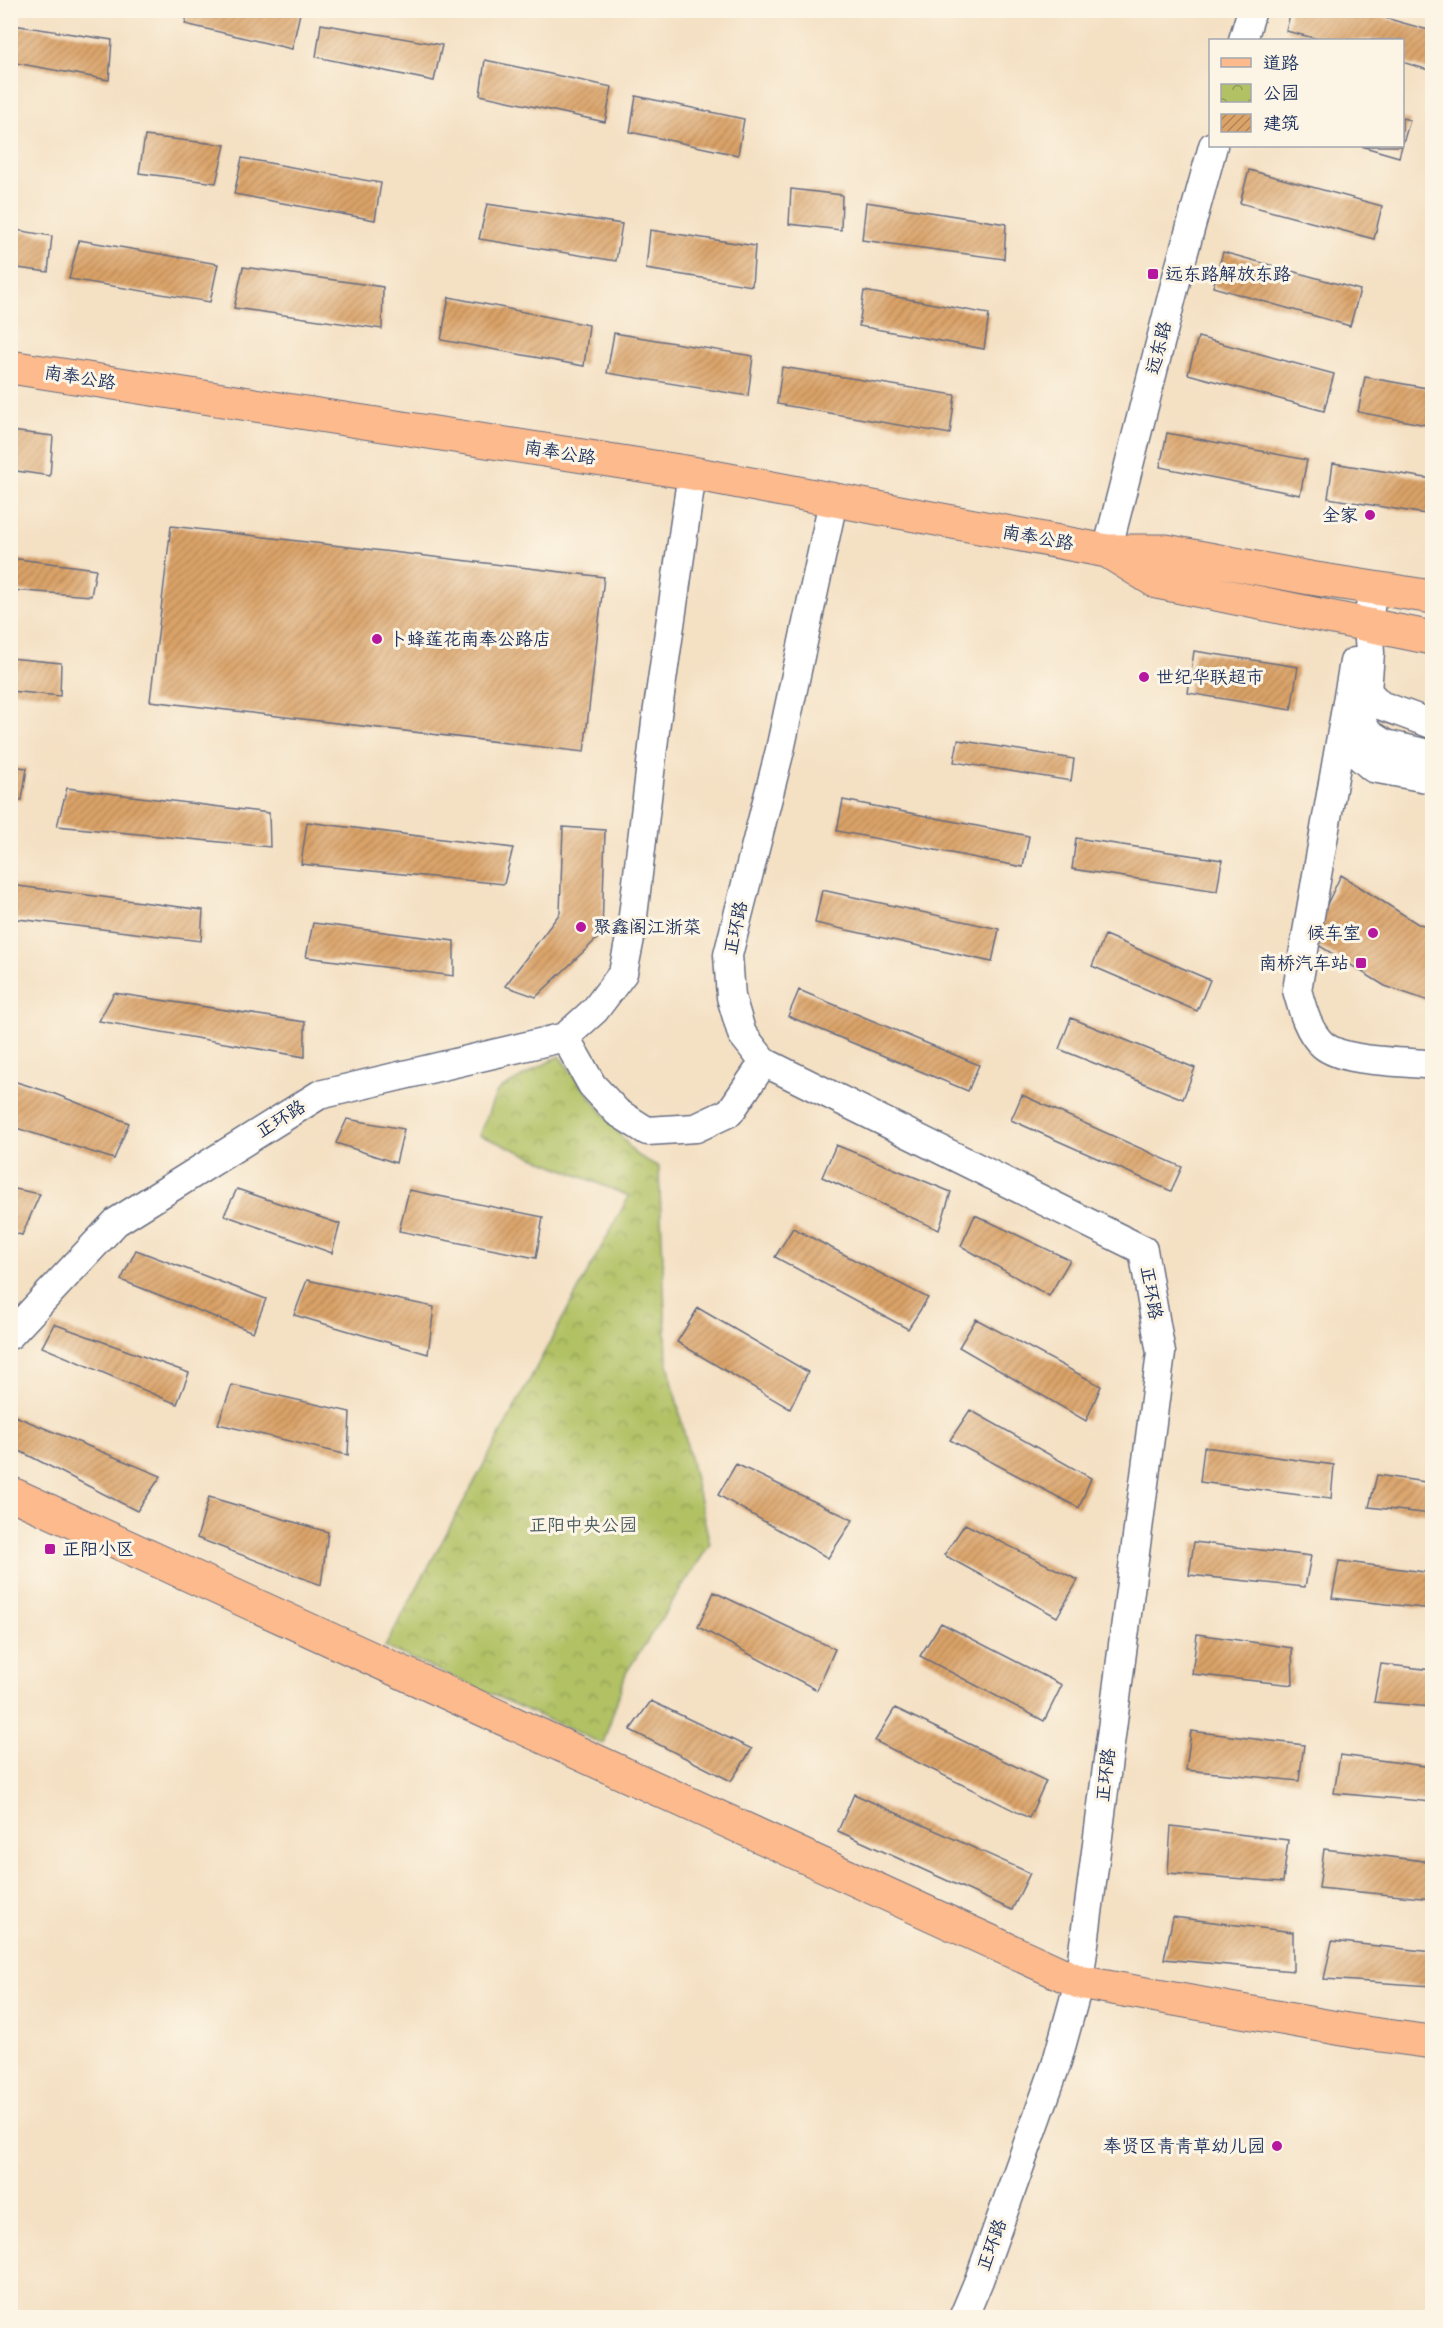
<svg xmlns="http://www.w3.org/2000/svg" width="1443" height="2328" font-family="'Balsamiq Sans','LXGW WenKai TC',sans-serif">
<defs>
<pattern id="park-crowns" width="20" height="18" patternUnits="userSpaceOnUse" patternTransform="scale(1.5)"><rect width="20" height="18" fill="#b1c163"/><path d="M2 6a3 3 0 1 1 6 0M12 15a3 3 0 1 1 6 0" fill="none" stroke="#8f9d55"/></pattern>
<pattern id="building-hatch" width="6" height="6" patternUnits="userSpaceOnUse" patternTransform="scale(1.5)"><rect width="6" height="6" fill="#dba368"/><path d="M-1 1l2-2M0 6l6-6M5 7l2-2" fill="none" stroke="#b18559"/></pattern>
</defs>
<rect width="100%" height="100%" fill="#fcf5e5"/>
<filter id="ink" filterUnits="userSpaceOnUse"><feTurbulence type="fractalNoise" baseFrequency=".0167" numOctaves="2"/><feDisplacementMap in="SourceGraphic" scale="12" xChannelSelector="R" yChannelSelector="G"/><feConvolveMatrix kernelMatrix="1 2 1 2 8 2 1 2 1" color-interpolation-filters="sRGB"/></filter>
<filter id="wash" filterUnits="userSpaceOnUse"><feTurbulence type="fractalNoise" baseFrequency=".008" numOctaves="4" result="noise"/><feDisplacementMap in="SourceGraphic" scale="24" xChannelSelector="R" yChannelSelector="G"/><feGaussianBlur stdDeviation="1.35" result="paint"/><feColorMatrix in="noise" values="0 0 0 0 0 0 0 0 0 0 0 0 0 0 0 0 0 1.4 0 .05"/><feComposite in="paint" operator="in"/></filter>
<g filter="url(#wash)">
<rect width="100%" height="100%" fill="#f4e0c3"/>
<!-- park -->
<path fill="url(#park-crowns)" stroke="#667860" stroke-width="1.5" d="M559,1056L635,1154L659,1167L667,1359L710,1544L626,1673L603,1744L385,1647L629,1196L479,1135L497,1091Z"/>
<g id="blocks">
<!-- building -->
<path fill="url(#building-hatch)" d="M188,10H287L300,13L292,49L185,24Z
M1291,10H1357L1432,31V71L1402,62V40H1322L1286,31Z
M321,24L442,45L434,81L316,57Z
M13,25L112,40L109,80L10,62Z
M485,60L612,87L605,122L480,95Z
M636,96L744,119L738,155L630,132Z
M1402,118L1410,120L1403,143H1402Z
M145,136L225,145L216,183L139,173Z
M1361,146H1402L1399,157Z
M242,158L381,183L375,220L234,194Z
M1249,170L1382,206L1374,239L1240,203Z
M791,189L842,195L841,230L789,224Z
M866,202L1006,224L1004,259L862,240Z
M487,204L622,224L616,261L479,239Z
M10,229L52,236L48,272L10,267Z
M650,230L755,246L752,286L646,269Z
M79,240L218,264L210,302L69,279Z
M1223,252L1360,290L1350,326L1213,287Z
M243,267L383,287L382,329L234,308Z
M864,291L989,314L984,349L859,326Z
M449,297L589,325L584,366L441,340Z
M614,333L753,356L748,396L607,373Z
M1198,337L1334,374L1324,411L1188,374Z
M782,367L955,395L950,434L777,404Z
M1365,377L1432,389V426L1358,412Z
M10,431L53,436L50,476L10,470Z
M1167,433L1307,460L1300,495L1160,467Z
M1333,463L1432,479V515L1328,498Z
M171,526L604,577L584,752L150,701Z
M10,558L96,569L91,596L10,590Z
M1194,651L1298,667L1291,710L1188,693Z
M10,658L61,663L60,696L10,691Z
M958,740L1074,759L1071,781L954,762Z
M10,766L27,768L22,800L10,799Z
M67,788L269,813L270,847L57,826Z
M843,800L1029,836L1023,867L837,831Z
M307,822L513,848L504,884L301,864Z
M563,827L605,830L602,934L536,997L505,986L560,913Z
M1076,838L1222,860L1217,891L1072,869Z
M1341,875L1418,924L1432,926V1002L1385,986L1310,940Z
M10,885L203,910L201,941L10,918Z
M822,890L999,929L992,962L815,923Z
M313,923L454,941V976L306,957Z
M1105,935L1210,980L1197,1011L1092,966Z
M799,990L979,1065L968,1091L788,1016Z
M114,993L305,1022V1057L99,1021Z
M1071,1018L1195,1068L1183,1099L1059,1049Z
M10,1080L55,1094L129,1123L114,1159L10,1126Z
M1022,1095L1182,1167L1171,1191L1011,1120Z
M347,1119L404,1129L396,1163L336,1143Z
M836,1145L951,1192L939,1230L822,1177Z
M10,1188L40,1194L22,1235L10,1232Z
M237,1189L340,1224L332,1253L224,1215Z
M409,1190L543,1217L536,1258L399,1231Z
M975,1215L1070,1260L1049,1296L961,1246Z
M793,1228L928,1298L908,1329L775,1257Z
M136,1250L266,1299L253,1332L121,1280Z
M307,1280L434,1307L428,1354L294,1315Z
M698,1308L808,1372L790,1409L677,1342Z
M976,1319L1101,1386L1086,1421L959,1347Z
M54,1324L189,1373L177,1404L42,1347Z
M232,1385L350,1412L348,1455L218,1424Z
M970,1410L1091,1478L1079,1508L950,1440Z
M10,1414L161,1476L137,1511L10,1446Z
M1204,1447L1334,1465L1331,1499L1200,1482Z
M736,1464L853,1520L828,1558L718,1495Z
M1377,1475L1432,1483V1514L1369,1507Z
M209,1497L328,1532L321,1585L197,1538Z
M965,1524L1078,1580L1057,1617L944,1555Z
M1194,1542L1311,1556L1305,1587L1189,1575Z
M1339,1561L1432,1573V1609L1332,1598Z
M714,1592L835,1649L817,1690L698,1627Z
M941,1623L1062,1685L1044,1721L920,1656Z
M1197,1634L1292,1648L1293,1685L1192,1674Z
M1381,1664L1432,1670V1707L1374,1702Z
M651,1701L752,1749L731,1781L630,1730Z
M895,1708L1046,1781L1029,1818L875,1741Z
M1191,1731L1304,1745L1299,1781L1186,1770Z
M1340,1755L1432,1767V1802L1334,1793Z
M854,1794L1030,1873L1012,1910L838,1831Z
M1171,1826L1288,1840L1283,1882L1168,1873Z
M1324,1849L1432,1862V1899L1319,1888Z
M1173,1917L1293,1932V1971L1164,1959Z
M1332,1941L1432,1952V1986L1324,1979Z"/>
</g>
</g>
<g filter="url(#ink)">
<use href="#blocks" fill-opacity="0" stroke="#676d81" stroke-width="1.5"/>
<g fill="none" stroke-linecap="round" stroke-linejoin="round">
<!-- minor casing -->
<g stroke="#676d81" stroke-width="31">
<path id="minor" d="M1243,40L1252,10
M833,501L780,750L728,955L731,997L742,1034L764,1062L1143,1250L1161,1353L1079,1982L1056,2065L979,2280L963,2318
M1107,551L1178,273L1213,146
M1372,589L1368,627L1370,653L1367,691L1357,746L1360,757L1373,768L1432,779
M1354,662L1297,990C1302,1008 1308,1032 1323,1045C1344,1063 1405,1061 1432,1065
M1367,691L1380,705L1432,724
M1361,722L1369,734L1385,744L1432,755
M565,1037L592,1085L617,1112L647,1131L696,1128L730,1112L764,1062
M10,1335L116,1222L319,1095L565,1037L595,1010L623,973L631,933L656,722L692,473"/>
</g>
<!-- major casing -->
<g stroke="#676d81" stroke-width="35">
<path id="major" d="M10,367L692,473L1107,551H1166L1310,578L1432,597
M1107,551L1157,582L1432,638
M10,1493L1079,1982L1365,2033L1432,2042"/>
</g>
<!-- minor -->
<use href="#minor" stroke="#fff" stroke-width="28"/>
<!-- major -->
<use href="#major" stroke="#fcba8d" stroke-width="33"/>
</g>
</g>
<!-- markers -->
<g fill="#b5179e" stroke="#fcf5e5" stroke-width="2">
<rect x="1147" y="268" width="12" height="12" rx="3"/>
<circle cx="1370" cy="515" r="6"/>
<circle cx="377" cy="639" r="6"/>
<circle cx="1144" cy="677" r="6"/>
<circle cx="581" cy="927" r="6"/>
<circle cx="1373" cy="933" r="6"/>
<rect x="1355" y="957" width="12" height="12" rx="3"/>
<rect x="44" y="1543" width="12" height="12" rx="3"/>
<circle cx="1277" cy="2146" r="6"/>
</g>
<g text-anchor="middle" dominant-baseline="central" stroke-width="6" stroke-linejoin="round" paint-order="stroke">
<!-- poi labels -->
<g font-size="18" fill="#1b2f5e" stroke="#fcf5e5" text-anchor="start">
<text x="1165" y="274">远东路解放东路</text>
<text x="1358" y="515" text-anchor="end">全家</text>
<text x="389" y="639">卜蜂莲花南奉公路店</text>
<text x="1156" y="677">世纪华联超市</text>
<text x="593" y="927">聚鑫阁江浙菜</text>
<text x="1361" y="933" text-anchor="end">候车室</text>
<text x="1349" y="963" text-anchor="end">南桥汽车站</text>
<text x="62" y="1549">正阳小区</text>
<text x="1265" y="2146" text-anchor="end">奉贤区青青草幼儿园</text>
</g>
<!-- street labels -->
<g font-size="18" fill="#1b2f5e" stroke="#fcf5e5">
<text transform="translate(1159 348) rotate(-76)">远东路</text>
<text transform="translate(80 378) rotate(9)">南奉公路</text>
<text transform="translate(560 453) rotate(9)">南奉公路</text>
<text transform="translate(1038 538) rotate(10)">南奉公路</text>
<text transform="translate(736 928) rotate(-78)">正环路</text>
<text transform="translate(281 1119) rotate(-32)">正环路</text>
<text transform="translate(1151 1293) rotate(80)">正环路</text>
<text transform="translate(1106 1775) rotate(-83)">正环路</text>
<text transform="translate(992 2245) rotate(-70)">正环路</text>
</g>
<!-- park labels -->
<g font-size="18" fill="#485b60" stroke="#fcf5e5">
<text x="583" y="1525">正阳中央公园</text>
</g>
</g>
<!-- margin -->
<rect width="1443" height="2328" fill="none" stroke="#fcf5e5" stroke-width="36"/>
<!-- legend -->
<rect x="1209" y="39" width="195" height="108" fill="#fcf5e5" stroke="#a2a6af" stroke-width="1.5"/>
<rect x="1221" y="58" width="30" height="9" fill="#fcba8d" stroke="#a2a6af" stroke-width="1.5"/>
<text x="1263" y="69" font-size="18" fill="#1b2f5e">道路</text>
<rect x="1221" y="84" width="30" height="18" fill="url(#park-crowns)" stroke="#a2a6af" stroke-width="1.5"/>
<text x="1263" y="99" font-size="18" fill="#1b2f5e">公园</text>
<rect x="1221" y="114" width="30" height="18" fill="url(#building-hatch)" stroke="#a2a6af" stroke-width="1.5"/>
<text x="1263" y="129" font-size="18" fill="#1b2f5e">建筑</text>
</svg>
